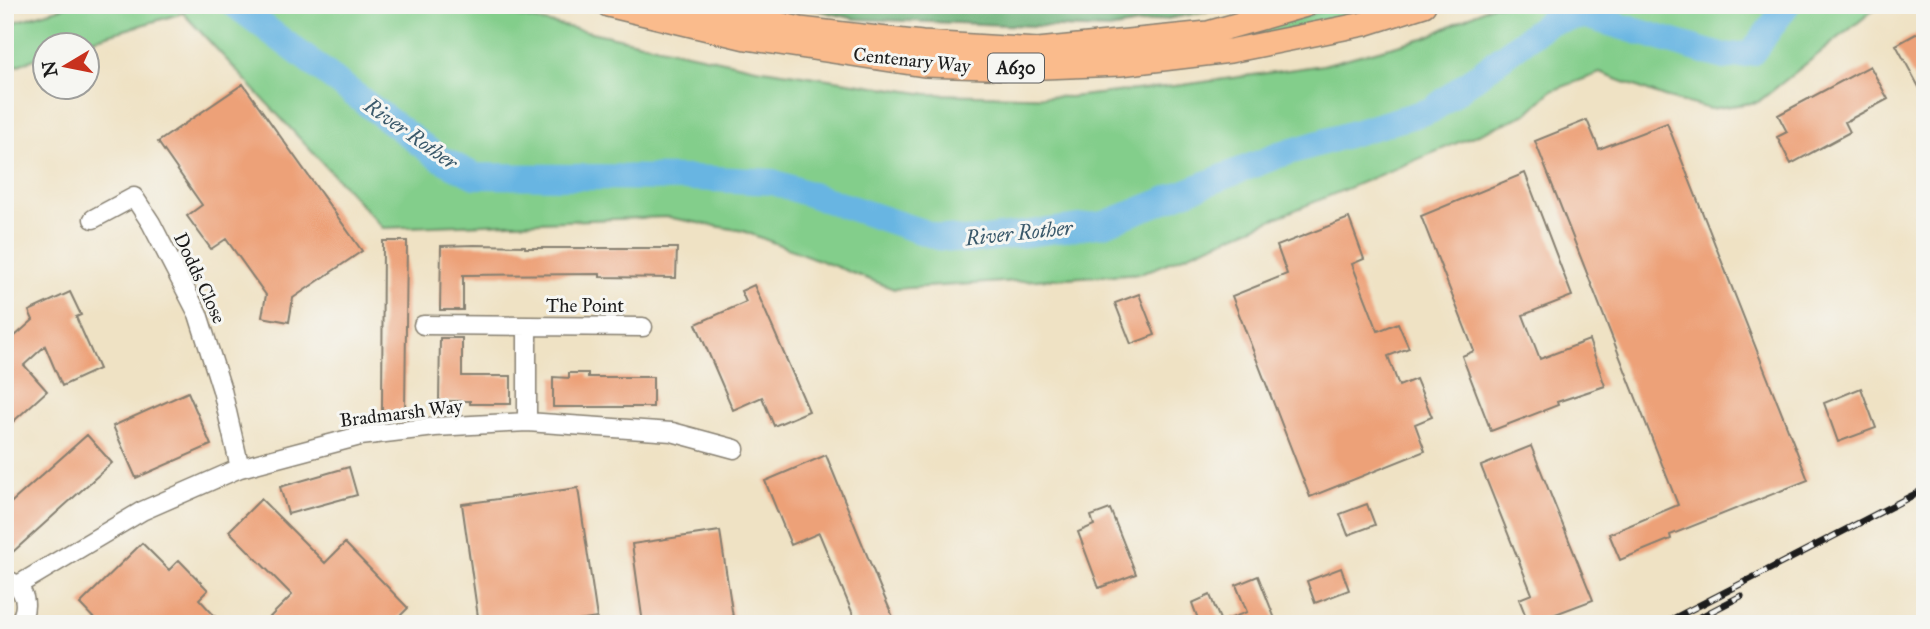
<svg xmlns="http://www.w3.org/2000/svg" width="1930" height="629" font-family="'IM FELL Great Primer',serif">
<rect width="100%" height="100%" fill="#f6f6f2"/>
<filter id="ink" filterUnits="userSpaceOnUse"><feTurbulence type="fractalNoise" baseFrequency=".0143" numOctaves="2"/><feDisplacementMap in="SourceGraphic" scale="14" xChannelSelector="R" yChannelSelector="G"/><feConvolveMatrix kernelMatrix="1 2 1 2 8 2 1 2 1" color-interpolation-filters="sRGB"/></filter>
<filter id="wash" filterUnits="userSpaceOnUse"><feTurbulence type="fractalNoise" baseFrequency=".00686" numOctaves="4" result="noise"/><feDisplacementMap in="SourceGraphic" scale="28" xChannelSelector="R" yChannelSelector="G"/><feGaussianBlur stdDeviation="1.57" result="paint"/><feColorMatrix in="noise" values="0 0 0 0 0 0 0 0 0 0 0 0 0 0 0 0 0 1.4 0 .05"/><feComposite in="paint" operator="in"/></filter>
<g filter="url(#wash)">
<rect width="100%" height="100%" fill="#efe2c4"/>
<!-- green -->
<path fill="#83ce8b" stroke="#507554" stroke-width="2" d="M71,5H182L183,12L192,5H454L522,17L756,68L927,94L1070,97L1183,85L1323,65L1427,37L1493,5H1880L1758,102L1710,109L1664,97L1600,73L1551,91L1527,114L1143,273L894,289L743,231L666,217L383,228L183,13L73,45L46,46L45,55L5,70V25Z
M1344,5H1392L1319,25L1200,45Z"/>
<!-- forest -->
<path fill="#6ab177" stroke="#43664a" stroke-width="2" d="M794,5H1246L1109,29L856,19Z"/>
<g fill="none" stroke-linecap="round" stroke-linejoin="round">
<!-- river -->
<path stroke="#68b5e2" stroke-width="26" d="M235,5L439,158L475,176L693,178L773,182L938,237L969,241L1104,224L1279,155L1432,110L1550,21L1586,16L1724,57L1752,53L1787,5"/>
</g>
<g id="blocks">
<!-- building -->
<path fill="#eda178" d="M1925,29V98L1896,45Z
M1870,66L1888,99L1845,122L1850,132L1791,164L1777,137L1787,132L1778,115Z
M243,84L362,251L293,298L289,322L262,317L266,295L226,239L211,249L187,216L202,205L158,142Z
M1587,120L1599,149L1667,123L1808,480L1670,535L1671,539L1620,560L1609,534L1678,505L1535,141Z
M1525,173L1572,296L1523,315L1540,359L1589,340L1605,386L1557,402L1558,405L1491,431L1462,356L1474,351L1421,216Z
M1349,218L1364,259L1352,264L1378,331L1398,323L1409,348L1388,356L1399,386L1416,379L1432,417L1415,424L1425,451L1310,497L1232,296L1287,274L1277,246Z
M383,241H407L405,411L382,410Z
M474,245L525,246V248H677L676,278L600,277V274L463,275V310H440L441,246Z
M754,285L809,411L774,426L762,397L733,410L696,324L746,302L741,291Z
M70,292L81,315L76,317L99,369L62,386L45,346L24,365L47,391L5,429V345L33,320L29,311Z
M1139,294L1155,335L1131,344L1115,303Z
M440,338H462V376H511V404H470V401H439Z
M569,373H588V377H653V407H553V377L569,378Z
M1861,388L1876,428L1838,442L1824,403Z
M188,392L211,445L136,478L113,426Z
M87,435L112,463L5,559V508Z
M1531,446L1593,600L1529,624L1519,599L1532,594L1481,466Z
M826,455L880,587L896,624H857L819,533L791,545L765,481Z
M349,467L357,495L288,514L280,487Z
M578,488L597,618L559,624H479L462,504Z
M261,499L325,563L345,543L408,608L392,624H263L292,595L229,531Z
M1367,504L1375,525L1348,535L1340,514Z
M1110,509L1136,574L1099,588L1078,532L1094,525L1091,516Z
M720,531L734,624H643L632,544Z
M142,543L169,570L179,560L208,590L199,599L222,624H99L80,604Z
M1341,568L1349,590L1315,603L1307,581Z
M1258,576L1277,624H1200L1192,603L1210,595L1221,622L1247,612L1236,585Z"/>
</g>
</g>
<g filter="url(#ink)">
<use href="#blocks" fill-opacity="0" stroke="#867f70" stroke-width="2"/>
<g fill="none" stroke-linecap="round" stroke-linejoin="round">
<!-- minor casing -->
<g stroke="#867f70" stroke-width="21">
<path id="minor" d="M93,219L134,197L151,223L198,314L222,390L240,468
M423,325L643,327
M527,422V326
M5,579C26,586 31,608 17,624
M18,585L142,511L240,468L360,436L435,427L527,422L672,432L735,449"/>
</g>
<!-- major casing -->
<g stroke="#867f70" stroke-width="26">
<path id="major" d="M608,5L746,38L924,65L1019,68L1120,64L1230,51L1364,24L1424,5
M696,5L800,29L922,43L1038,50L1208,33L1306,5"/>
</g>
<!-- minor -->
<use href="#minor" stroke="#fff" stroke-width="18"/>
<!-- major -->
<use href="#major" stroke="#fabb8c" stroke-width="23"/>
<!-- rail casing -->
<g stroke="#1c1c1c" stroke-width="7">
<path id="rail" d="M1663,624L1925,489
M1687,624L1741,596"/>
</g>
<!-- rail -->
<use href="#rail" stroke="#f6f6f2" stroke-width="4.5" stroke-dasharray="13" stroke-linecap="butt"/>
</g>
</g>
<g text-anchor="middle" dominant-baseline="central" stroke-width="6" stroke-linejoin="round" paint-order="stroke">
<!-- shield labels -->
<rect fill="#f6f6f2" stroke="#5d5d5c" stroke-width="2" x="988" y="53.5" width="56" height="29" rx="5"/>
<g font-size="18" font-weight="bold" fill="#1c1c1c">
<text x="1016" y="68">A630</text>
</g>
<!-- street labels -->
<g font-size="19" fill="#1c1c1c" stroke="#f6f6f2">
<text transform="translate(912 60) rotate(6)">Centenary Way</text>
<text transform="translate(200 278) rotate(65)">Dodds Close</text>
<text x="585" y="305">The Point</text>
<text transform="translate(401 413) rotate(-7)">Bradmarsh Way</text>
</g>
<!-- water labels -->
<g font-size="21" font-style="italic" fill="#3a596b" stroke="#f6f6f2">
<text transform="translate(411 134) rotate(35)">River Rother</text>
<text transform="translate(1019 233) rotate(-6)">River Rother</text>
</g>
</g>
<!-- margin -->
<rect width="1930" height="629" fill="none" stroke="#f6f6f2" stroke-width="28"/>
<!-- north arrow -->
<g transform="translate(66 66) rotate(260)"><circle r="33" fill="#f6f6f2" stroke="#9f9f9c" stroke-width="2"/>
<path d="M0-5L12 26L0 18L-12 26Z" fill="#c8321e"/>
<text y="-10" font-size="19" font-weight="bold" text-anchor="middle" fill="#1c1c1c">N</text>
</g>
</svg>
